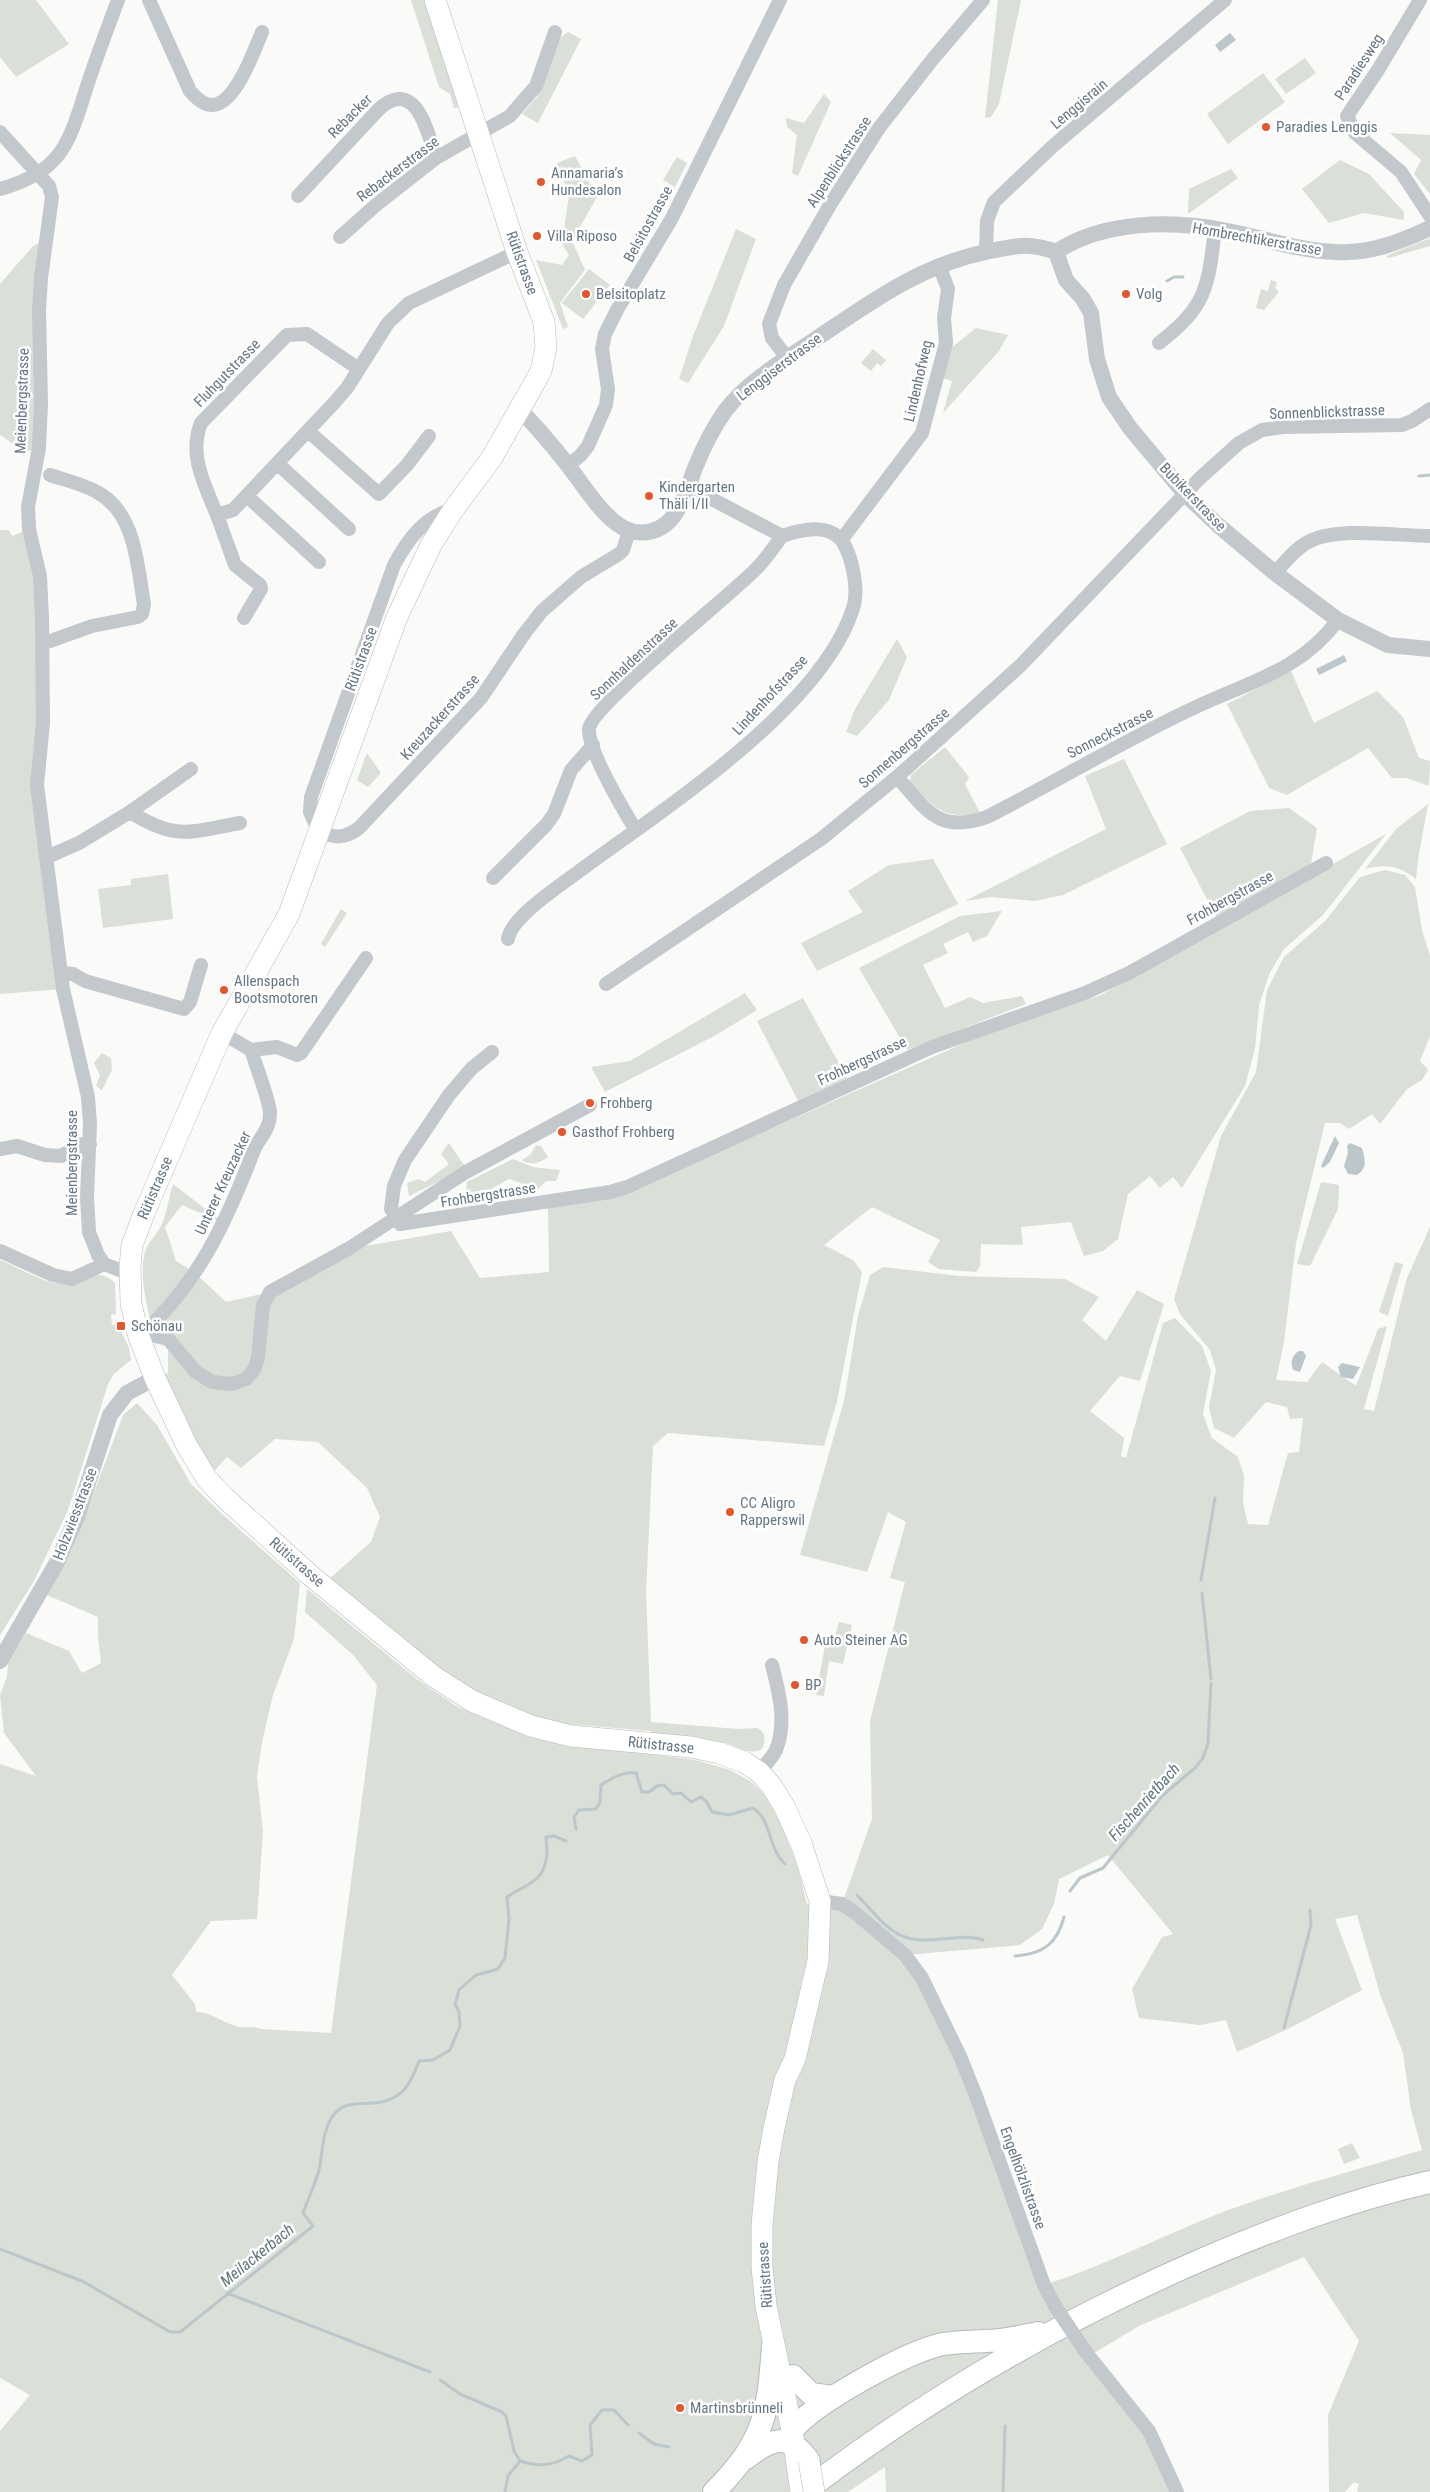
<svg xmlns="http://www.w3.org/2000/svg" width="1430" height="2492" font-family="'Roboto Condensed',sans-serif">
<rect width="100%" height="100%" fill="#fafaf8"/>
<!-- green -->
<path fill="#dadfd7" fill-rule="evenodd" d="M0,0H36L69,44L16,77L0,57Z
M411,0H424L460,107L454,108L450,94L439,87Z
M998,0H1021L999,104L991,117L985,118Z
M568,32L581,39L538,123L522,114L537,97L556,41Z
M1305,58L1316,73L1286,94L1275,79Z
M1263,73L1285,102L1228,144L1207,114Z
M824,94L831,102L798,176L792,173L797,135L787,127L786,118L804,123Z
M1390,133L1430,135V194L1414,174L1421,160Z
M575,156L597,197L572,241L585,270L560,303L568,327L563,329L536,260L562,265L569,255L562,244L569,195L557,163Z
M677,157L687,163L675,187L663,180Z
M1340,160L1369,174L1404,212V220L1364,213L1329,223L1302,189Z
M1231,169L1238,178L1188,214L1189,189Z
M736,229L756,239L724,326L688,383L679,379L693,336Z
M1430,238V246L1389,258L1386,256Z
M46,240L39,448L25,452L0,435V284L33,246Z
M589,269L610,285L583,319L562,303Z
M1271,280L1277,282L1275,288L1279,292L1264,310L1256,308L1261,289L1268,291Z
M976,328L1008,335L999,351L943,413L952,381L941,378L950,349Z
M873,349L886,360L881,366L877,363L871,371L861,363Z
M29,529L40,576L37,785L63,989L0,994V530H9L12,536Z
M897,639L907,657L889,700L857,736L846,732L855,709Z
M1291,671L1314,723L1377,691L1403,717L1419,758L1430,761L1429,786L1407,778H1392L1368,748L1287,795L1269,788L1227,704Z
M945,747L969,777L965,784L980,813C944,821 933,806 910,782L911,775Z
M367,753L381,773L368,787L357,780Z
M1124,759L1167,844L1063,895L1035,901L991,897L965,901L1106,829L1085,776Z
M1428,804L1418,859L1416,879C1398,865 1387,864 1365,869L1396,829Z
M1289,808L1317,828L1311,864L1217,918L1180,848L1250,811Z
M1386,834L1323,915L1284,949L1270,972L1259,1005L1255,1049L1245,1086L1182,1188L1173,1177L1160,1188L1150,1176L1128,1194L1118,1239L1103,1251L1084,1256L1071,1222L1021,1227L1023,1245L981,1244L980,1266L976,1272L939,1269L928,1262L940,1240L872,1207L824,1245L853,1260L862,1272L837,1401L824,1446L668,1433L653,1446L646,1592L651,1722L738,1729L757,1728C766,1732 766,1741 762,1749C749,1756 739,1747 725,1743C702,1737 676,1738 651,1736V1731L542,1722L457,1684L329,1579L371,1542L380,1517L367,1488L318,1442L275,1439L241,1468L227,1457L207,1479L155,1378L168,1373V1339L153,1330C147,1308 136,1265 148,1245C154,1236 161,1229 164,1218C168,1207 169,1196 173,1184L225,1224L182,1205L165,1227L176,1261L195,1273L226,1302L270,1292L360,1247L451,1231L480,1278L549,1272L548,1208L625,1193L987,1033L1101,995Z
M933,859L958,904L817,971L801,943L863,912L848,891L889,865Z
M1385,870L1405,875L1415,887L1422,930L1430,956V1036L1420,1061L1428,1070L1422,1080L1407,1089L1380,1124L1372,1114L1349,1129L1340,1123H1325L1296,1243L1284,1342L1276,1380L1307,1382L1322,1362L1356,1386L1378,1329L1387,1326L1364,1409L1374,1411L1407,1278L1430,1227V2492H1357L1359,2484L1354,2482L1345,2492H1329L1328,2415L1359,2341L1304,2257L1139,2326L1089,2356L1149,2431L1177,2492H886L885,2467L848,2492H0V2431L30,2395L0,2378V1764L36,1776L4,1733L0,1695L7,1677L8,1662L26,1633L69,1651L82,1673L101,1663L98,1637V1617L47,1595L90,1503L123,1415L137,1403L157,1425L191,1484L221,1513L300,1583L294,1639L273,1695L262,1742L257,1777L263,1831L257,1919L211,1921L172,1975L195,2004L196,2012C213,2012 225,2025 241,2027C249,2028 253,2026 261,2029L331,2033L377,1685L353,1655L305,1612L307,1589L418,1680L458,1707L510,1728L581,1745L696,1760L730,1770L750,1781L764,1794L781,1824L798,1868L807,1904L820,1901L842,1904L872,1819L870,1721L905,1582L890,1578L906,1522L888,1512L867,1572L800,1555L844,1401L858,1316L870,1275L883,1267L959,1276L1065,1279L1099,1297L1082,1320L1106,1341L1137,1290L1164,1304L1140,1381L1120,1376L1090,1411L1124,1438L1121,1456L1126,1458L1163,1323L1175,1318L1202,1346L1211,1371L1203,1414L1212,1438L1238,1457L1244,1476L1243,1502L1248,1524L1268,1525L1288,1453L1299,1452L1303,1418L1290,1419L1287,1407L1266,1402L1234,1438L1214,1428L1209,1407L1216,1370L1210,1350L1180,1314L1174,1299L1221,1136L1256,1072L1267,990L1284,957L1325,921L1360,877ZM1108,1855L1173,1934L1162,1937L1132,1989L1139,2018L1200,2025L1226,2020L1237,2052L1290,2028L1362,1990L1335,1919L1357,1915L1381,1997L1403,2053L1411,2110L1422,2150C1356,2170 1288,2188 1223,2212C1163,2235 1105,2266 1044,2285L945,2023L906,1955L1020,1945L1042,1929L1054,1904L1059,1879Z
M168,874L173,919L103,928L98,889L131,885V879Z
M341,909L347,913L325,947L321,944Z
M1002,911L987,936L973,942L968,932L943,944L948,953L923,965L945,1008L970,997L983,1003L1022,996L1026,1004L907,1050L859,968L960,916Z
M745,993L757,1010L716,1035L605,1092L591,1067L630,1061Z
M803,998L847,1078L798,1101L757,1021Z
M102,1053L111,1058L112,1070L102,1090L96,1086L100,1075L94,1063Z
M449,1143L466,1168L409,1196L407,1183L419,1179L425,1182L449,1164L441,1154Z
M536,1145L541,1146L548,1157C541,1163 530,1166 522,1160L531,1154Z
M513,1159L533,1167L560,1170L556,1181H546L538,1189L509,1179L484,1193L466,1191L467,1182Z
M1321,1182L1339,1185L1338,1209L1310,1266L1297,1264Z
M0,1260C12,1265 44,1282 55,1283C77,1284 96,1264 115,1283L116,1314L111,1315L112,1325H118L129,1348L131,1360L114,1374L108,1384L68,1510L34,1581L0,1635Z
M1395,1262L1403,1264L1388,1316L1379,1312Z
M839,1622L852,1625L843,1664L829,1661L824,1696L816,1695L825,1646L833,1645Z
M1352,2143L1360,2158L1344,2164L1338,2149Z"/>
<!-- water -->
<path fill="#bbc7cb" d="M1230,33L1236,40L1220,52L1215,45Z
M1344,655L1347,661L1319,675L1316,669Z
M1335,1136L1339,1143L1330,1162L1323,1168L1321,1166Z
M1350,1143L1362,1148C1365,1159 1368,1168 1357,1175L1348,1174L1344,1166L1348,1153L1347,1146Z
M1299,1351H1303L1306,1356L1300,1372L1293,1370C1290,1362 1292,1355 1299,1351Z
M1342,1363L1360,1367L1353,1379L1341,1377L1338,1367Z"/>
<g fill="none" stroke-linecap="round" stroke-linejoin="round">
<!-- stream -->
<path stroke="#bbc7cb" stroke-width="3" d="M1167,281L1174,277H1183
M1419,476L1430,475
M1201,1580L1215,1498
M1202,1593L1211,1679
M576,1829L574,1817L579,1810L596,1809L600,1802L601,1785C611,1778 623,1771 636,1773L642,1792H649L657,1786L664,1785L673,1794L681,1793L691,1802L701,1797L707,1802L712,1812L729,1815L753,1808C772,1820 768,1849 785,1864
M1070,1891L1080,1878L1103,1868L1163,1795L1195,1768L1203,1758L1208,1743L1211,1683
M857,1895C887,1926 894,1945 941,1939C957,1938 969,1935 983,1940
M1015,1956C1043,1954 1057,1944 1064,1917
M1284,2028L1311,1925L1310,1910
M0,2249L84,2282L170,2332H180L313,2226L303,2213C308,2199 315,2185 319,2170C323,2151 322,2127 336,2112C353,2095 379,2113 403,2091C411,2083 415,2071 419,2061L433,2060L450,2050L460,2026L459,2012L455,2004L459,1990L476,1975L498,1969L505,1958L509,1919L507,1897C527,1883 545,1883 547,1853C547,1847 546,1843 546,1837L554,1836L566,1841
M227,2293L430,2372
M440,2380L460,2394L502,2412L506,2416L514,2451L520,2461C539,2467 552,2466 569,2456L582,2461L592,2455L590,2425L602,2410H614L628,2425
M639,2433L654,2444L669,2447
M505,2492L508,2476L520,2461
M1003,2492L1005,2426"/>
<!-- primary casing -->
<g stroke="#b5babe" stroke-width="22">
<path id="primary" d="M435,0L517,252L544,322L546,348L541,371L535,382L491,459L453,510L431,545L397,617L289,914L222,1033L145,1211L132,1245L130,1266L131,1303L135,1321L139,1337L155,1378L187,1446L207,1479L225,1498L310,1575L433,1676L472,1701L531,1726L571,1736L691,1747L719,1753L744,1762L759,1772L771,1785L784,1806L801,1843L820,1901L818,1961L795,2059L785,2080L774,2128L768,2162L762,2225V2267L766,2306L792,2430L801,2492"/>
</g>
<!-- trunk casing -->
<g stroke="#b4b9bd" stroke-width="24">
<path id="trunk" d="M793,2376L811,2394L833,2397
M792,2430C816,2402 906,2352 943,2344C962,2341 981,2342 1000,2340C1013,2338 1026,2336 1038,2333
M746,2458C772,2438 788,2432 809,2461
M714,2492C765,2440 768,2415 773,2345
M804,2492C926,2399 1060,2321 1201,2260C1276,2228 1350,2200 1430,2182"/>
</g>
<!-- minor -->
<path stroke="#c3c8cc" stroke-width="14" d="M149,0L190,91C196,98 204,106 213,105C236,103 254,51 262,32
M1420,0L1378,70L1347,116L1355,133L1401,172L1430,216
M0,132L49,186L52,197L41,278L39,310L41,404L39,448L28,507L29,529L40,576L42,617L43,723L37,785L63,989L88,1097L90,1124L87,1197L89,1232L98,1255L104,1264L130,1274
M0,189C66,171 70,138 89,80C98,53 108,27 118,0
M298,196L379,109C416,76 428,133 436,158
M340,237L376,205L436,158L510,116L536,86L555,32
M986,252L987,221L994,202L1053,146L1225,0
M1159,343C1207,306 1208,287 1215,229
M787,358L772,338L769,324L784,285L830,205L879,128L932,60L983,0
M359,369L307,334L287,335L201,423C188,455 205,485 217,515L233,510L334,403L347,388L388,323L409,303L517,252
M308,431L379,494L407,465L429,436
M277,463L349,529
M568,465L580,456L588,446L606,405L608,389L602,349L605,334L617,310L672,218L780,0
M247,496L319,562
M453,510C425,515 407,541 394,565L311,797L310,812L319,832C336,838 344,839 359,828L481,698L524,634L542,611L581,577L619,554L623,550L629,531
M217,515L235,565L260,585L261,589L244,618
M842,539L922,433L946,343L944,318L948,289L939,265
M1275,573C1285,562 1295,549 1308,542C1338,526 1396,536 1430,536
M42,644L92,626L138,617L142,614L144,604C137,565 136,513 97,492C83,484 65,480 50,475
M897,777C927,810 938,834 987,817C1058,781 1126,739 1198,706C1252,681 1301,670 1338,620
M130,812L191,769
M635,829C623,809 588,751 589,729C590,707 732,594 756,569C766,559 774,547 782,536
M47,857L79,843L130,812C177,841 189,832 240,823
M493,878L546,825L554,814L571,770L593,745
M508,939C511,917 560,886 578,872C660,811 825,707 854,605C858,588 853,562 845,546C833,522 803,529 782,536L689,487
M61,973L73,974L85,981L184,1009L190,1002L201,965
M606,984L821,839L897,777L1021,665L1200,478L1239,443L1262,430L1283,427L1402,425L1412,421L1430,409
M222,1033L251,1050L277,1047L297,1055L301,1053L366,958
M492,1052L471,1069L449,1095L405,1160L394,1186L391,1209L400,1224L610,1192L627,1187L932,1047L1085,993L1129,973L1326,863
M0,1149L17,1146L45,1155L61,1156L83,1144H90
M0,1251L53,1275L72,1279L104,1264
M139,1337L151,1335L168,1339L196,1372L212,1382L232,1384L246,1379L254,1370L258,1358L263,1305L270,1292L348,1249L466,1172L590,1105
M139,1337C198,1284 226,1223 254,1150C260,1137 271,1128 270,1112C268,1096 256,1066 251,1050
M759,1772C765,1765 772,1758 776,1750C787,1723 779,1692 772,1665
M820,1901L842,1904L853,1911L905,1955L922,1978L960,2056L976,2096L1044,2285L1055,2306
M1085,2351L1149,2431L1177,2492"/>
<!-- tertiary -->
<path stroke="#c3c8cc" stroke-width="16" d="M1056,252L1066,280L1083,299L1091,313L1097,359L1109,397L1130,428L1186,495L1219,526L1275,573L1338,620L1388,645L1430,649
M1056,252C1104,220 1173,220 1228,231C1264,238 1299,251 1336,252C1370,254 1400,242 1430,228
M520,410C537,427 552,445 567,464C583,484 608,528 635,532C675,537 684,497 695,468C703,448 713,428 725,411C748,381 783,361 813,341C871,302 920,265 990,251C1017,246 1028,242 1056,252
M0,1661L56,1564L77,1517L110,1415L127,1393L155,1378"/>
<!-- primary -->
<use href="#primary" stroke="#fff" stroke-width="21"/>
<!-- trunk -->
<use href="#trunk" stroke="#fff" stroke-width="22"/>
<!-- primary-bridge casing -->
<g stroke="#b5babe" stroke-width="22" stroke-linecap="butt">
<path id="primary-bridge" d="M809,2461L814,2492"/>
</g>
<!-- minor-bridge -->
<path stroke="#c3c8cc" stroke-width="14" d="M1055,2306L1085,2351"/>
<!-- primary-bridge -->
<use href="#primary-bridge" stroke="#fff" stroke-width="21"/>
</g>
<!-- markers -->
<g fill="#e4572e" stroke="#fff" stroke-width="2">
<circle cx="1266" cy="127" r="5"/>
<circle cx="541" cy="182" r="5"/>
<circle cx="537" cy="236" r="5"/>
<circle cx="586" cy="294" r="5"/>
<circle cx="1126" cy="294" r="5"/>
<circle cx="649" cy="496" r="5"/>
<circle cx="224" cy="990" r="5"/>
<circle cx="590" cy="1103" r="5"/>
<circle cx="562" cy="1132" r="5"/>
<rect x="116" y="1321" width="10" height="10" rx="2.5"/>
<circle cx="730" cy="1512" r="5"/>
<circle cx="804" cy="1640" r="5"/>
<circle cx="795" cy="1685" r="5"/>
<circle cx="680" cy="2408" r="5"/>
</g>
<g text-anchor="middle" dominant-baseline="central" stroke-width="5" stroke-linejoin="round" paint-order="stroke">
<!-- street labels -->
<g font-size="15" fill="#657683" stroke="#fff">
<text transform="translate(1359 67) rotate(-57)">Paradiesweg</text>
<text transform="translate(1079 104) rotate(-40)">Lenggisrain</text>
<text transform="translate(350 116) rotate(-45)">Rebacker</text>
<text transform="translate(839 162) rotate(-57)">Alpenblickstrasse</text>
<text transform="translate(398 169) rotate(-37)">Rebackerstrasse</text>
<text transform="translate(648 224) rotate(-61)">Belsitostrasse</text>
<text transform="translate(1257 239) rotate(10)">Hombrechtikerstrasse</text>
<text transform="translate(522 263) rotate(70)">Rütistrasse</text>
<text transform="translate(779 367) rotate(-37)">Lenggiserstrasse</text>
<text transform="translate(227 373) rotate(-46)">Fluhgutstrasse</text>
<text transform="translate(918 381) rotate(-77)">Lindenhofweg</text>
<text transform="translate(22 401) rotate(-88)">Meienbergstrasse</text>
<text transform="translate(1327 412) rotate(-2)">Sonnenblickstrasse</text>
<text transform="translate(1193 497) rotate(46)">Bubikerstrasse</text>
<text transform="translate(361 659) rotate(-70)">Rütistrasse</text>
<text transform="translate(634 659) rotate(-43)">Sonnhaldenstrasse</text>
<text transform="translate(770 695) rotate(-47)">Lindenhofstrasse</text>
<text transform="translate(440 717) rotate(-48)">Kreuzackerstrasse</text>
<text transform="translate(1110 733) rotate(-27)">Sonneckstrasse</text>
<text transform="translate(904 748) rotate(-41)">Sonnenbergstrasse</text>
<text transform="translate(1230 898) rotate(-29)">Frohbergstrasse</text>
<text transform="translate(862 1061) rotate(-25)">Frohbergstrasse</text>
<text transform="translate(72 1163) rotate(-90)">Meienbergstrasse</text>
<text transform="translate(223 1183) rotate(-65)">Unterer Kreuzacker</text>
<text transform="translate(155 1188) rotate(-67)">Rütistrasse</text>
<text transform="translate(488 1195) rotate(-9)">Frohbergstrasse</text>
<text transform="translate(75 1514) rotate(-69)">Holzwiesstrasse</text>
<text transform="translate(297 1562) rotate(41)">Rütistrasse</text>
<text transform="translate(661 1745) rotate(6)">Rütistrasse</text>
<text transform="translate(1023 2178) rotate(70)">Engelhölzlistrasse</text>
<text transform="translate(765 2275) rotate(-94)">Rütistrasse</text>
</g>
<!-- poi labels -->
<g font-size="15" fill="#657683" stroke="#fff" text-anchor="start">
<text x="1276" y="127">Paradies Lenggis</text>
<text x="551" y="173">Annamaria’s<tspan x="551" dy="17">Hundesalon</tspan></text>
<text x="547" y="236">Villa Riposo</text>
<text x="596" y="294">Belsitoplatz</text>
<text x="1136" y="294">Volg</text>
<text x="659" y="487">Kindergarten<tspan x="659" dy="17">Thäli I/II</tspan></text>
<text x="234" y="981">Allenspach<tspan x="234" dy="17">Bootsmotoren</tspan></text>
<text x="600" y="1103">Frohberg</text>
<text x="572" y="1132">Gasthof Frohberg</text>
<text x="131" y="1326">Schönau</text>
<text x="740" y="1503">CC Aligro<tspan x="740" dy="17">Rapperswil</tspan></text>
<text x="814" y="1640">Auto Steiner AG</text>
<text x="805" y="1685">BP</text>
<text x="690" y="2408">Martinsbrünneli</text>
</g>
<!-- water labels -->
<g font-size="16" font-style="italic" fill="#60757c" stroke="#fff">
<text transform="translate(1144 1802) rotate(-48)">Fischenrietbach</text>
<text transform="translate(257 2255) rotate(-39)">Meilackerbach</text>
</g>
</g>
</svg>
